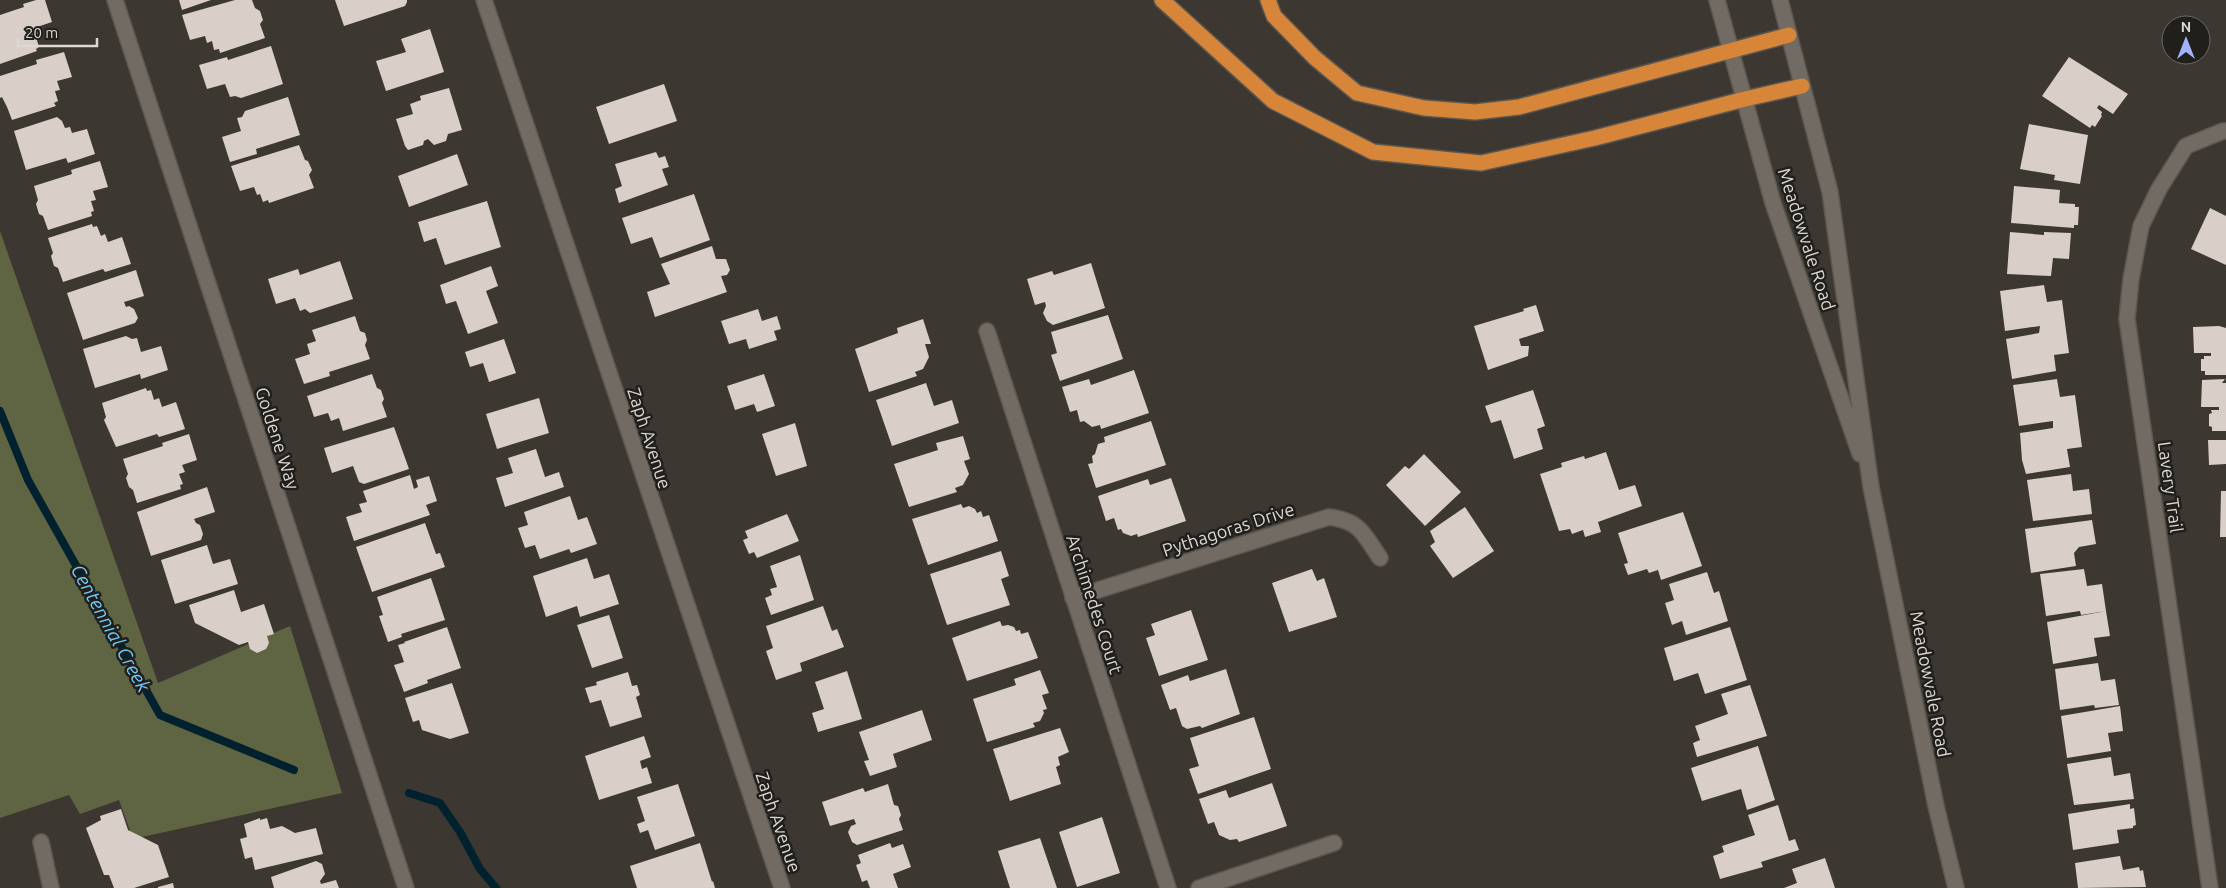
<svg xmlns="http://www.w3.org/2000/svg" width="2226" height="888" font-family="Ubuntu,sans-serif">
<rect width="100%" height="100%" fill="#3c3730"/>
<!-- green -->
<path fill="#5f6442" d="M0,231L158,683L290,626L342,793L133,839L119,800L80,814L69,795L0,818Z"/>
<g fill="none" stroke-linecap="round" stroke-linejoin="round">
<!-- stream -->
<path stroke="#01212f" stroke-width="8" d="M0,411L28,480L160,715L294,770
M409,793L440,803L460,832L480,869L496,888"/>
</g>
<!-- building -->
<path fill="#d9cec8" d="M36,0H45L52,22L37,27L40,36L36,37L39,47L36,49L37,51L0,64V15L24,7L23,4Z
M179,0H211L182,10Z
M235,0H252L255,8L260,11L263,20L260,24L265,38L220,53L219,49L214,50L212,41L207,43L205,36L190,40L182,15Z
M335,0H407V2L405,6L344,26Z
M430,29L444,72L386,91L376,61L406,52L401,39Z
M271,46L283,84L241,98L235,96L230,97L225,84L207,89L199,65L227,57L228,60Z
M64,52L72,77L57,81L60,90L55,91L58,101L54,103L56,106L12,120L7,107L2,97L0,98V76L37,64L36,60Z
M2069,57L2128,94L2113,114L2099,105L2097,108L2102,112L2101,115L2102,116L2095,127L2092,125L2090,128L2042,96Z
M664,84L677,121L609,144L596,107Z
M449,88L462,130L448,134L446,141L434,145L428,139L424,141L423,145L408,150L405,146L396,119L413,114L410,104L421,100L420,96Z
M288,97L300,135L256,149L257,154L230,162L222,137L241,131L237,118L242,117L245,111Z
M57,117L62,121L65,128L70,127L72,133L87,129L95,154L68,163L66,158L26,170L14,131Z
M2029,124L2088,135L2080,184L2054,180L2055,175L2020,169Z
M299,145L305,160L308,161L312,170L309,175L314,188L269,203L268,200L263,202L260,194L257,195L254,187L240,191L231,166Z
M656,152L659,158L665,156L669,167L662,169L668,185L619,203L615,189L622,186L615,164Z
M457,154L468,185L409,207L398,176Z
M100,161L108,187L93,191L96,200L91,201L94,211L91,212L92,216L48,230L43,216L39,214L36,204L38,200L34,186L72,174L71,170Z
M2014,186L2060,190L2059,203L2075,204V207H2079L2078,225H2074V228L2011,223Z
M694,194L710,240L660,258L652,237L631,244L622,218Z
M487,201L501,247L445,265L436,238L424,242L418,222Z
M2210,208L2226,216V265L2191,249Z
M92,224L93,227L97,226L101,236L105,234L108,242L122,237L131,264L105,272L103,269L63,282L58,268L54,266L51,256L53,253L48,238Z
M2010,232L2044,235V232L2071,233L2069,259L2053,258L2051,276L2007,274Z
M712,246L716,259H726L730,270L727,275L721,276L727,292L655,317L647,292L670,284L661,264Z
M340,261L353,299L310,313L305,309L300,311L295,298L276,304L268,279L298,269L300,275Z
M1091,263L1105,308L1053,325L1047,321L1043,313L1046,306L1045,302L1035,305L1027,279L1052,271L1054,275Z
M491,266L498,286L486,291L498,323L468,334L456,301L446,304L440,285Z
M136,270L144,296L124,302L126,307L129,306L134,309L138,318L135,323L83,340L67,293Z
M2044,285L2047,302L2062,300L2069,353L2054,355L2056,371L2012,379L2006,339L2039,333L2040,326L2005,331L2000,291Z
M1536,305L1544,331L1519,339L1521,346H1529L1528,356L1488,370L1474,326L1524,311L1523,309Z
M758,309L762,321L777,316L781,329L774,331L777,340L749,349L746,339L729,344L721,321Z
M1108,315L1123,359L1060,381L1051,355L1057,353L1051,332Z
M355,316L360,331L365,333L367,340L365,345L370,359L329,372L330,376L304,384L295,359L310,354L307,344L316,341L312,330Z
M923,319L931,344H925L929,357L923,369L915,372L917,376L869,392L855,349L898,333L897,328Z
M2219,326L2226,328V375H2205V371H2201V359H2204V356H2211V353H2194L2193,327Z
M126,336L132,339L137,338L141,352L161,346L168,370L141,379L140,374L95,388L83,349Z
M504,339L516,373L489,382L483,363L470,367L465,352Z
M1134,370L1149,413L1101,429L1100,425L1092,427L1084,421L1080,422L1077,410L1070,412L1062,387L1089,379L1091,385Z
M372,374L377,388L381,390L384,399L382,403L387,417L343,431L339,418L331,421L328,413L314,417L307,396Z
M764,374L775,406L757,412L754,404L735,410L727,386Z
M2057,379L2060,397L2075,395L2082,447L2067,449L2070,467L2026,474L2022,460L2020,433L2053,428V421L2019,426L2013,385Z
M2225,379L2222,383H2226V431H2212V427L2209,426V414L2212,413L2211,410H2219V407H2201L2202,380Z
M926,383L934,406L952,400L959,423L892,446L876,400Z
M146,388L147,391L151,390L154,400L159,398L162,407L176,402L185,429L159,437L157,434L116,447L104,420L106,417L102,403Z
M1533,390L1545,426L1537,429L1543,449L1514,459L1501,420L1491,423L1485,406Z
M539,398L549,433L497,449L486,414Z
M1151,421L1166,465L1096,488L1088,464L1093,463L1092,456L1095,454L1098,444L1105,442L1104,437Z
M795,423L807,466L776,476L762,434Z
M394,427L409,469L364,484L359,482L353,466L332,473L324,448Z
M189,434L197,460L182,465L185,472L179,474L183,484L180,485L181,489L137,503L133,490L129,487L126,478L128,474L123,459L163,446L162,443Z
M963,436L970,459L964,461L969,474L963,485L955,488L957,492L909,507L894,464L938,450L936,443Z
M2208,440H2226V464L2209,465Z
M536,449L545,477L559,472L564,487L505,507L496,478L513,473L508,458Z
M1606,452L1619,490L1635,485L1642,506L1598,522L1601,532L1585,537L1583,530L1572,534L1570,529L1559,531L1540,474L1562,467L1561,463L1584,456L1585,459Z
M1424,454L1461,492L1425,526L1386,485L1405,466L1409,469Z
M2071,474L2073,491L2089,489L2092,514L2033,521L2027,480Z
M410,475L414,489L418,487L416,480L429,476L437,501L426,505L430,515L354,541L346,517L362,512L359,504L367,502L363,491Z
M1171,478L1186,521L1138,537L1137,534L1131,536L1123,533L1121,529L1118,530L1114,518L1106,521L1098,496L1148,479L1150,485Z
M207,487L215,512L194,519L196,523L200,525L203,534L201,540L151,556L137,512Z
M2221,491H2226V537H2220Z
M570,496L578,520L587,517L597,544L571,553L569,549L540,559L535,545L525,548L518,528L528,525L524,512Z
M961,504L963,508L969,506L975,509L977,513L981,511L983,517L989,515L998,541L928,565L912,519Z
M1465,507L1494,551L1453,578L1430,546L1435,542L1430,531Z
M1683,512L1702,566L1661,580L1658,570L1649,573L1647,569L1628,575L1624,564L1628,563L1618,533Z
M787,514L799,541L757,558L754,552L749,554L743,540L748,538L745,531Z
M2092,520L2096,544L2079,547L2074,553L2076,566L2031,573L2025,529Z
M425,523L436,554L440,553L445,567L372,592L356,547Z
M207,545L213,564L230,559L238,584L175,604L161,560Z
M1001,551L1009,576L1001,579L1010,605L947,625L930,574Z
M800,555L814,600L771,615L765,598L772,595L770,589L777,587L770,566Z
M587,558L594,579L609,574L619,604L580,617L577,606L546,617L533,576Z
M1312,569L1317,581L1324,578L1337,617L1289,632L1272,583Z
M2084,569L2087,586L2102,584L2106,611L2081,615L2080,611L2046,616L2040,574Z
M1707,572L1714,593L1719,591L1728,621L1686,635L1682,621L1672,625L1665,603L1674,600L1669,584Z
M431,578L445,620L401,634L402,637L388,642L379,616L383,615L377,597Z
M234,590L241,612L264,604L274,634L267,636L269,643L266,649L257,653L250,649L248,642L239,645L195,623L189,605Z
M823,606L832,631L837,629L844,647L800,663L802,671L776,680L766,651L773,648L766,626Z
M1191,610L1208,660L1159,676L1146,638L1155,635L1151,624Z
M2106,611L2110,636L2094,638L2097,656L2053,664L2047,622Z
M609,615L623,658L592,668L577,625Z
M1000,621L1002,626L1008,625L1014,627L1016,631L1020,630L1021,634L1028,632L1038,658L967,681L952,638Z
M447,627L461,668L427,680L428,683L404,692L394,665L404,662L398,645L405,643L404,642Z
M1730,627L1747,680L1705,694L1698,673L1674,681L1664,648Z
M2098,663L2101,681L2115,679L2119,705L2095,708L2094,705L2060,710L2055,669Z
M1226,669L1240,714L1202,728L1200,726L1187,729L1182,726L1176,708L1170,710L1161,685L1188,675L1190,681Z
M1040,670L1049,693L1042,695L1047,709L1043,710L1044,713L1040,721L1033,723L1035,727L987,742L973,699L1016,685L1014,679Z
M847,671L862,719L818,732L812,713L824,709L815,682Z
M628,672L632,686L637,685L640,695L636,697L642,717L610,727L601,700L590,703L585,688L597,685L596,682Z
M452,683L469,733L450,739L422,730L419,720L413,722L405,698Z
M1750,685L1767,736L1697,757L1693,743L1700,740L1695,726L1728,714L1721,694Z
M2120,706L2123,731L2108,733L2111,751L2067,758L2061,716Z
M922,710L932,740L893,754L897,767L870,776L864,761L869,760L859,732Z
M1254,717L1271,769L1198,794L1189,769L1199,766L1190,738Z
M1060,728L1069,752L1058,757L1060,765L1056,767L1061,784L1010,801L993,749Z
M644,736L651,757L640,761L642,769L647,767L652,783L599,800L585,756Z
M1758,746L1775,800L1747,810L1741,789L1702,801L1691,768Z
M2111,757L2114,776L2130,773L2134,799L2074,805L2067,764Z
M1272,783L1287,826L1239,842L1237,839L1230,840L1219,835L1214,822L1208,824L1199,799L1226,790L1229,798Z
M678,784L695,836L655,850L648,830L640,833L637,824L645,821L637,797Z
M888,784L894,805L898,806L901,815L899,819L903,830L857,845L852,842L848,832L851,826L856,824L854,819L830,826L822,802L863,788L865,792Z
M2130,804V809L2134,808L2136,825L2133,826V828L2117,830L2119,843L2073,850L2068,814Z
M1778,805L1789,841L1795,839L1799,850L1761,862L1763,867L1720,879L1713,856L1724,852L1722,846L1755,835L1748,815Z
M121,809L128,830L158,845L169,877L134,888H114L109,875H104L86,828L101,820L100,816Z
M1102,817L1120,873L1077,887L1059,832Z
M260,818V820L267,818L270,829L282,826L295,833L316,828L323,854L255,870L252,857L245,859L240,839L247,837L244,824Z
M1040,838L1057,888H1010L998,851Z
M700,843L712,882L713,881L715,888H637L630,866Z
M890,843L892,848L903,844L911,867L893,874L898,888H870L867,880L862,882L856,865L861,863L858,855Z
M2120,856L2123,870L2139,867L2140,871L2143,870L2146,887L2078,888L2075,863Z
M1825,858L1835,888H1784L1797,883L1792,869Z
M316,861L322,864L325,874L320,881L321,884L336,880L339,888H274L271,877Z
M173,883L174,888H158V887Z"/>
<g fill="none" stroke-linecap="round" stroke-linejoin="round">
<!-- street casing -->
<g stroke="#5a5650" stroke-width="18">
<path id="street" d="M115,0L406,888
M484,0L782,888
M987,331L1168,888
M1073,598L1329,517C1360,521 1363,533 1380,558
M41,842L51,888
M1199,888L1334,843
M2210,888L2127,319L2131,279L2141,226L2159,189L2186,146L2223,131H2226"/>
</g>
<!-- secondary casing -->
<g stroke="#5a5650" stroke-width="18">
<path id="secondary" d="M1717,0L1773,203L1860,454
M1780,0L1830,192L1871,487L1936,806L1956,888"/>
</g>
<!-- highway casing -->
<g stroke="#5a5650" stroke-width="18">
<path id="highway" d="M1162,0L1273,101L1373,152L1481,163L1595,138L1745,99L1802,86
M1268,0L1274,16L1315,58L1357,93L1424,108L1475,112L1519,107L1789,35"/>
</g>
<!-- street -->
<use href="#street" stroke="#716b63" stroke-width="15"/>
<!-- secondary -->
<use href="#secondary" stroke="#716b63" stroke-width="15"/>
<!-- highway -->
<use href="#highway" stroke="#d68539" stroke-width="15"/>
</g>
<g text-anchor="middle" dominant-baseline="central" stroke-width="5" stroke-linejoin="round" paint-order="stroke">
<!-- street labels -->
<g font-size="18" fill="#dcd8d4" stroke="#211f1b">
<text transform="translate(1807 239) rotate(72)">Meadowvale Road</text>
<text transform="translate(278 438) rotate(72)">Goldene Way</text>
<text transform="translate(650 438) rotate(72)">Zaph Avenue</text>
<text transform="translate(2171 487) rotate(82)">Lavery Trail</text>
<text transform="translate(1228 529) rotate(-18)">Pythagoras Drive</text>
<text transform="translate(1095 604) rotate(72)">Archimedes Court</text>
<text transform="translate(1931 684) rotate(79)">Meadowvale Road</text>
<text transform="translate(779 822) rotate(71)">Zaph Avenue</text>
</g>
<!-- water labels -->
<g font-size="19" font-style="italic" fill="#72cbfa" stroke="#211f1b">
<text transform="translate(111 628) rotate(61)">Centennial Creek</text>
</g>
</g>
<!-- north arrow -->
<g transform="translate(2186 40)"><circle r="24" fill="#211f1b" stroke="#6c6965"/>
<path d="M0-4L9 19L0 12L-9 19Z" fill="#a1b3fd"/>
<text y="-8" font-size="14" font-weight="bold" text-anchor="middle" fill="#dcd8d4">N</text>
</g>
<!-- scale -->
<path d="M18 38v8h79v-8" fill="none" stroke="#dcd8d4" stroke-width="2.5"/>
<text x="25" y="38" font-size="15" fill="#dcd8d4" stroke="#211f1b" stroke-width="4" paint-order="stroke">20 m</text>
</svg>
